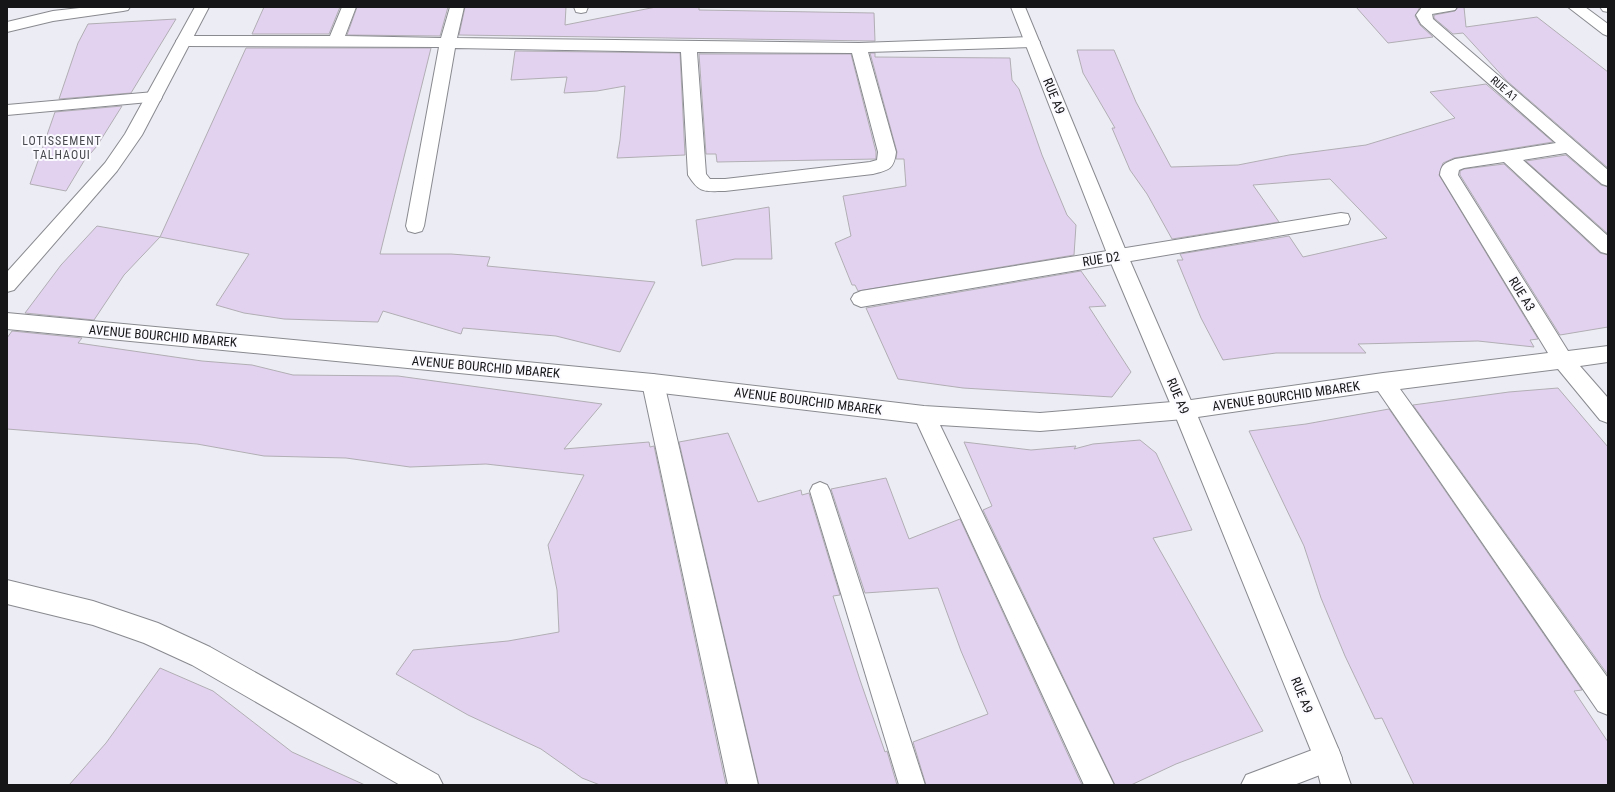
<svg xmlns="http://www.w3.org/2000/svg" width="1615" height="792" font-family="'Roboto Condensed',sans-serif">
<rect width="100%" height="100%" fill="#ecedf4"/>
<!-- building -->
<path fill="#e3d1f0" stroke="#b1aeb4" d="M264,7H340L329,34H252Z
M357,7H448L440,36L347,35Z
M465,7H566L565,25L656,7H699V10L874,13L875,41L459,35Z
M1356,7H1420L1415,16L1420,25L1433,37L1388,43Z
M1458,7H1464L1466,27L1537,17L1608,72V168L1507,81L1463,33L1453,34L1434,18V15L1455,11Z
M176,19L131,93L59,99L78,43L88,24Z
M246,48H431L380,254H451L490,257L487,266L655,282L620,352L556,336L463,328L461,334L383,311L378,322L284,319L244,313L216,305L249,254L160,237Z
M1077,50H1114L1136,102L1171,167L1238,165L1289,155L1366,145L1455,118L1430,92L1486,84L1553,142L1454,158L1443,163L1439,175L1538,339L1530,340L1534,347L1478,341L1358,344L1366,353H1276L1223,360L1201,318L1177,260H1183L1180,254L1289,236L1303,257L1387,238L1330,179L1253,185L1279,222L1172,239L1147,194L1130,170L1112,128H1115L1083,73Z
M515,51L680,53L685,155L617,158L620,140L625,86L597,91L564,93L567,77L511,80Z
M870,53H875V57L1010,58L1012,80L1019,89L1042,155L1067,215L1076,225L1074,255L858,291L855,285H852L835,243L851,236L843,196L906,186L904,159H896L897,152Z
M699,54H851L876,152V159L717,162L716,154H706Z
M122,106L97,146L84,161L66,191L30,184L55,112Z
M1566,155L1601,185L1608,187V234L1526,161Z
M1504,164L1600,253L1608,255V327L1560,335L1460,175V171L1464,169Z
M769,207L772,259H735L702,266L696,220Z
M97,226L160,237L124,275L94,320L25,313L61,265Z
M1081,271L1106,306L1089,307L1131,372L1112,397L963,388L898,379L866,308Z
M12,331L82,338L78,343L202,361L252,365L293,375L398,376L602,404L564,449L649,442L650,447L654,446L726,785H600L582,778L541,749L468,715L396,674L413,650L508,641L559,632L557,590L548,545L584,475L486,464L410,467L346,458L264,456L197,444L7,429V338Z
M1558,388L1608,447V675L1413,405L1509,392Z
M1389,409L1582,690L1574,691L1608,742V785H1414L1382,718L1375,719L1345,656L1321,598L1304,546L1249,431L1306,424Z
M728,433L758,502L801,490L802,495L809,493L840,595L833,596L860,680L885,752L887,751L897,785H759L679,442Z
M1140,440L1156,453L1192,530L1153,538L1263,731L1176,764L1131,785H1115L983,510L992,506L964,442L1031,450L1076,446L1074,449L1093,444Z
M886,478L909,539L960,519L1082,785H926L913,742L988,714L961,651L938,588L865,593L831,489Z
M160,668L213,691L292,752L365,785H69L106,743Z"/>
<g fill="none" stroke-linecap="round" stroke-linejoin="round">
<!-- service casing -->
<g stroke="#898a90" stroke-width="2">
<path id="service" d="M820,482L827,485L830,491L925,785H899L810,491L813,485Z"/>
</g>
<!-- pedestrian casing -->
<g stroke="#898a90" stroke-width="2">
<path id="pedestrian" d="M653,374L661,377L664,383L758,785H728L642,383L645,377Z"/>
</g>
<!-- minor casing -->
<g stroke="#898a90" stroke-width="2">
<path id="minor" d="M88,7H130L128,10L123,11L53,21L7,32V22L53,11Z
M342,7H356L345,36L441,38L450,7H464L457,38L859,43L1032,37L1037,39L1040,42L1037,45L1032,47L868,52L896,152C894,169 889,170 873,174L725,191C704,191 700,194 688,175L681,52L455,48L424,226L422,231L415,233L408,231L406,226L439,47L184,46L179,44L176,41L179,38L184,36H330ZM697,52L852,53L878,152L877,160L870,162L725,179H710L706,174Z
M574,7H588L586,12L581,13L576,12Z
M1422,7H1457L1455,10L1432,14L1433,19L1608,170V186L1602,184L1566,153L1523,160L1608,236V254L1601,252L1504,162L1464,168L1459,170L1458,175L1568,351L1608,346V362L1580,366L1608,398V423L1600,420L1558,369L1400,389L1608,678V715L1598,711L1378,391L1184,419L1040,431L940,425L1114,785H1084L917,423L653,392L7,329V313L653,374L924,406L1040,413L1184,401L1383,373L1548,353L1440,175C1441,164 1445,163 1455,159L1556,143L1421,24L1416,15Z
M154,92L160,93L162,97L160,101L7,115V105Z
M1341,213L1348,214L1350,219L1348,224L861,307L854,304L851,299L854,294L861,291Z
M7,580L93,601L158,623L210,647L438,775L443,785H400L192,665L144,643L93,625L7,604Z
M1328,744L1338,748L1342,758L1338,768L1294,785H1241L1246,775Z"/>
</g>
<!-- tertiary casing -->
<g stroke="#898a90" stroke-width="2">
<path id="tertiary" d="M195,7H209L142,135L117,171L14,290L7,292V272L105,163L125,134Z
M1011,7H1025L1128,256L1195,410L1338,748L1351,785H1321L1314,758L1173,410L1108,256Z"/>
</g>
<!-- secondary casing -->
<g stroke="#898a90" stroke-width="2">
<path id="secondary" d="M1568,7H1585L1608,24V36L1603,34Z
M1600,7H1608V12L1603,11Z"/>
</g>
<!-- service -->
<use href="#service" fill="#fff" fill-rule="evenodd"/>
<!-- pedestrian -->
<use href="#pedestrian" fill="#fff" fill-rule="evenodd"/>
<!-- minor -->
<use href="#minor" fill="#fff" fill-rule="evenodd"/>
<!-- tertiary -->
<use href="#tertiary" fill="#fff" fill-rule="evenodd"/>
<!-- secondary -->
<use href="#secondary" fill="#fff" fill-rule="evenodd"/>
</g>
<g text-anchor="middle" dominant-baseline="central" stroke-width="4" stroke-linejoin="round" paint-order="stroke">
<!-- far-street labels -->
<g font-size="11" fill="#161619" stroke="#fafaff">
<text transform="translate(1504 89) rotate(41)">RUE A1</text>
</g>
<!-- far-neighbourhood labels -->
<g font-size="12" letter-spacing="1" fill="#48494f" stroke="#fafaff">
<text x="62" y="141">LOTISSEMENT<tspan x="62" dy="14">TALHAOUI</tspan></text>
</g>
<!-- street labels -->
<g font-size="13" fill="#161619" stroke="#fafaff">
<text transform="translate(1054 96) rotate(68)">RUE A9</text>
<text transform="translate(1101 259) rotate(-9)">RUE D2</text>
<text transform="translate(1522 294) rotate(58)">RUE A3</text>
<text transform="translate(163 336) rotate(5)">AVENUE BOURCHID MBAREK</text>
<text transform="translate(486 367) rotate(5)">AVENUE BOURCHID MBAREK</text>
<text transform="translate(1178 396) rotate(67)">RUE A9</text>
<text transform="translate(1286 396) rotate(-8)">AVENUE BOURCHID MBAREK</text>
<text transform="translate(808 401) rotate(7)">AVENUE BOURCHID MBAREK</text>
<text transform="translate(1302 695) rotate(68)">RUE A9</text>
</g>
</g>
<!-- border -->
<rect width="1615" height="792" fill="none" stroke="#161619" stroke-width="16"/>
</svg>
